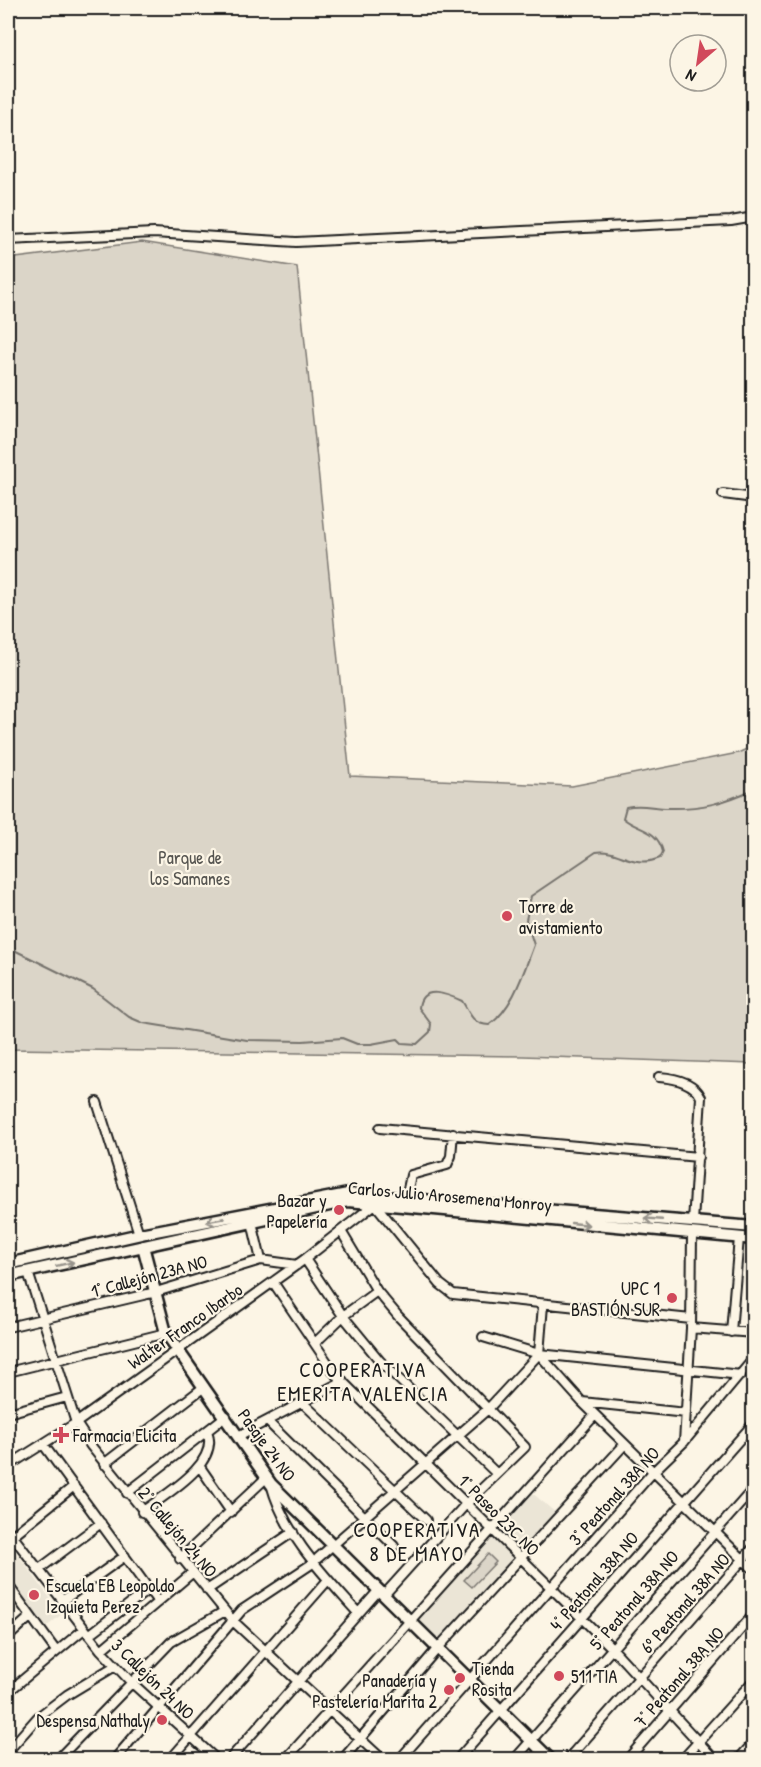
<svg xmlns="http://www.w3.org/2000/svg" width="761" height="1767" font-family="'Patrick Hand',sans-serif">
<rect width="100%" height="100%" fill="#fcf5e5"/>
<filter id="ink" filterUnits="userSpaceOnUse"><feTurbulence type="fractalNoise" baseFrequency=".0167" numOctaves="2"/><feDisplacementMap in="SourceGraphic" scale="12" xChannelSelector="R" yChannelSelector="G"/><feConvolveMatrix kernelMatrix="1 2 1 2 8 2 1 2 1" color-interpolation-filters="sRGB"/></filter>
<g filter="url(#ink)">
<!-- built -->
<path fill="#ebe5d6" d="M531,1492L556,1513L522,1550L509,1538L516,1530L506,1520Z
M492,1535L516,1558L440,1642L415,1620Z
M9,1543L62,1614L45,1628L8,1576Z"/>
<!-- green -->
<path fill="#dbd5c8" stroke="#7c7872" stroke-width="1.5" d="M142,242L297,267L350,776L572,786L738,753L753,746V1064L523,1056L8,1049V259Z
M488,1554L496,1562L472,1587L464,1580Z"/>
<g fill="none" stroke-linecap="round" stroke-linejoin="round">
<!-- stream -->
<path stroke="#75726c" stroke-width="2" d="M8,947L93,989L129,1017L143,1023L247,1040L303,1041L342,1038L357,1044H371L398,1039L402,1043L417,1044L430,1032L431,1024L419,1008C421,983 449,995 462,1001C471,1014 471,1024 489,1025C513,1009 524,971 534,945L526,920L531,896L596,852C619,848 632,870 660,858L663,852C657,828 638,831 623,818L626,807C642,803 652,808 668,808C701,809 724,803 754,789"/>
<!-- street casing -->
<g stroke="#1c1c1c" stroke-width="12">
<path id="street" d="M8,240L154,233L296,242L731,221L754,217
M723,494L754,498
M659,1077C674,1078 694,1082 701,1097L693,1222
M97,1102L139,1234
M380,1128L698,1157
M406,1198L411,1175L447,1165L451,1156L453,1133
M375,1204L440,1284L453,1294L691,1319
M252,1222L261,1260
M341,1231L377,1291L398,1316L525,1447L466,1504L384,1595
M305,1259L343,1316L380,1361L497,1474
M28,1272L76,1423L91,1446L233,1621L383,1760
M273,1282L336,1375L612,1648L715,1760
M8,1327L156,1292L261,1260L297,1265
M691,1328L754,1333
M731,1332L739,1238
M483,1337L539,1354L741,1375
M315,1343L343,1316L377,1291
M539,1354L582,1402L754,1570
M8,1372L166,1333
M302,1402L426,1520
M582,1402L686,1413
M8,1413L67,1397
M267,1421L394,1546
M238,1436L343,1381
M684,1442L691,1328L692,1235
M43,1444L158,1602
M104,1464L204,1387
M8,1466L76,1423L305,1259L375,1204
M200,1467L231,1512
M271,1484C285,1536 323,1574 358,1613
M127,1493L226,1416
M142,1512C164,1495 221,1464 207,1431
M8,1530L101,1650L131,1682L217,1760
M12,1536L74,1486
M318,1558L488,1409L539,1354L543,1305
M180,1559L267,1477
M38,1570L101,1523
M8,1585L56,1651
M207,1590L293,1532
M62,1601L125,1556
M89,1635L149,1589
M8,1637L30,1617
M101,1650L192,1573
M8,1692L84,1629
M8,1751L38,1717L67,1695L115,1666
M57,1760L171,1642L225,1611
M114,1760L242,1610L313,1563
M170,1760L328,1580
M229,1760L379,1590
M285,1760L595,1415
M342,1760L438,1648L625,1444
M399,1760L653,1472L684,1442L754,1358
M457,1760L754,1423
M514,1760L754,1488
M567,1760L754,1547
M627,1760L754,1614
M682,1760L754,1680
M738,1760L754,1742"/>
</g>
<!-- secondary casing -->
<g stroke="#1c1c1c" stroke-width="15">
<path id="secondary" d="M143,1246L166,1333L271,1484L551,1760
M8,1264L145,1233L348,1194L754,1227
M8,1276L348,1201L754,1239"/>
</g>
<!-- street -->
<use href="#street" stroke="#fcf5e5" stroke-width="8"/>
<!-- secondary -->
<use href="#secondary" stroke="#fcf5e5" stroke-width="10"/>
</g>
<!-- one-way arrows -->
<defs><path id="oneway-shaft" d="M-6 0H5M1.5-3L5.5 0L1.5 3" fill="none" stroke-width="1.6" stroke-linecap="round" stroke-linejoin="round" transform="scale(1.5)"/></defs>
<g stroke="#97938b">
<use href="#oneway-shaft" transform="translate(653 1219) rotate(-175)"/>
<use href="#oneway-shaft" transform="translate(215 1220) rotate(169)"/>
<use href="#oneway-shaft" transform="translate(580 1224) rotate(6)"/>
<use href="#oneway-shaft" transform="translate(65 1264) rotate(-12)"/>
</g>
</g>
<!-- markers -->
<g fill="#d1495b" stroke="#fcf5e5" stroke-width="2">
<circle cx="507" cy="916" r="6"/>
<circle cx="339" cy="1210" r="6"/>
<circle cx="672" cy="1298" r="6"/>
<path d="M58 1426h6v6h6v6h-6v6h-6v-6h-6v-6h6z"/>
<circle cx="34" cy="1595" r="6"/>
<circle cx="559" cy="1676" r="6"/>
<circle cx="460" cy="1678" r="6"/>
<circle cx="449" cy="1690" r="6"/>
<circle cx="162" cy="1720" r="6"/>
</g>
<g text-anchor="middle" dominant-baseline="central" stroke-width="4.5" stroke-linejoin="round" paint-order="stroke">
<!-- park labels -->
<g font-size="18" fill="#555450" stroke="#fcf5e5">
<text x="190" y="857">Parque de<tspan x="190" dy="21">los Samanes</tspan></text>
</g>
<!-- poi labels -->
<g font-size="18" fill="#1c1c1c" stroke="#fcf5e5" text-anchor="start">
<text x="519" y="906">Torre de<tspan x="519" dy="21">avistamiento</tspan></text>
<text x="327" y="1200" text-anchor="end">Bazar y<tspan x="327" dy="21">Papelería</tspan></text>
<text x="660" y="1288" text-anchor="end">UPC 1<tspan x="660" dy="21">BASTIÓN SUR</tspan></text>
<text x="73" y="1435">Farmacia Elicita</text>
<text x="46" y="1585">Escuela EB Leopoldo<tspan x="46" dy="21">Izquieta Perez</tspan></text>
<text x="472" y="1668">Tienda<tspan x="472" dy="21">Rosita</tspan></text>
<text x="571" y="1676">511 TIA</text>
<text x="437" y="1680" text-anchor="end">Panadería y<tspan x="437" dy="21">Pastelería Marita 2</tspan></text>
<text x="150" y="1720" text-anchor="end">Despensa Nathaly</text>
</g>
<!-- street labels -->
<g font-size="18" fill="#1c1c1c" stroke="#fcf5e5">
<text transform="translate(450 1196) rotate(5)">Carlos Julio Arosemena Monroy</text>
<text transform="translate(149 1276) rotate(-15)">1° Callejón 23A NO</text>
<text transform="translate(185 1326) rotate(-35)">Walter Franco Ibarbo</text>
<text transform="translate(267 1445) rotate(54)">Pasaje 24 NO</text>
<text transform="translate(614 1496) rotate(-48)">3° Peatonal 38A NO</text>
<text transform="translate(499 1515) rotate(45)">1° Paseo 23C NO</text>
<text transform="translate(178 1532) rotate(50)">2° Callejón 24 NO</text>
<text transform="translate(594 1581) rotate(-49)">4° Peatonal 38A NO</text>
<text transform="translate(634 1600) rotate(-49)">5° Peatonal 38A NO</text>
<text transform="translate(685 1603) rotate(-49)">6º Peatonal 38A NO</text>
<text transform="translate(679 1677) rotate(-49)">7° Peatonal 38A NO</text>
<text transform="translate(153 1679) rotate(44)">3 Callejón 24 NO</text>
</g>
<!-- quarter labels -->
<g font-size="21" letter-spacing="1.5" fill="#1c1c1c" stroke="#fcf5e5">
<text x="363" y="1369">COOPERATIVA<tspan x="363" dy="24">EMERITA VALENCIA</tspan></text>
<text x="417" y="1529">COOPERATIVA<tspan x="417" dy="24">8 DE MAYO</tspan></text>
</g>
</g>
<!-- margin -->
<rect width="761" height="1767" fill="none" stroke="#fcf5e5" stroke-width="30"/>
<rect x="15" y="15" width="731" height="1737" fill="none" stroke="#1c1c1c" stroke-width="2" filter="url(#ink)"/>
<!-- north arrow -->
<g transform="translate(698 63) rotate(209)"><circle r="28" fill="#fcf5e5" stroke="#a29e95" stroke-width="1.5"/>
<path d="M0-4.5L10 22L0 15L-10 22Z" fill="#d1495b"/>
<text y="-9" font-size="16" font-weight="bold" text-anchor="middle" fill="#1c1c1c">N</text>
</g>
</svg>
